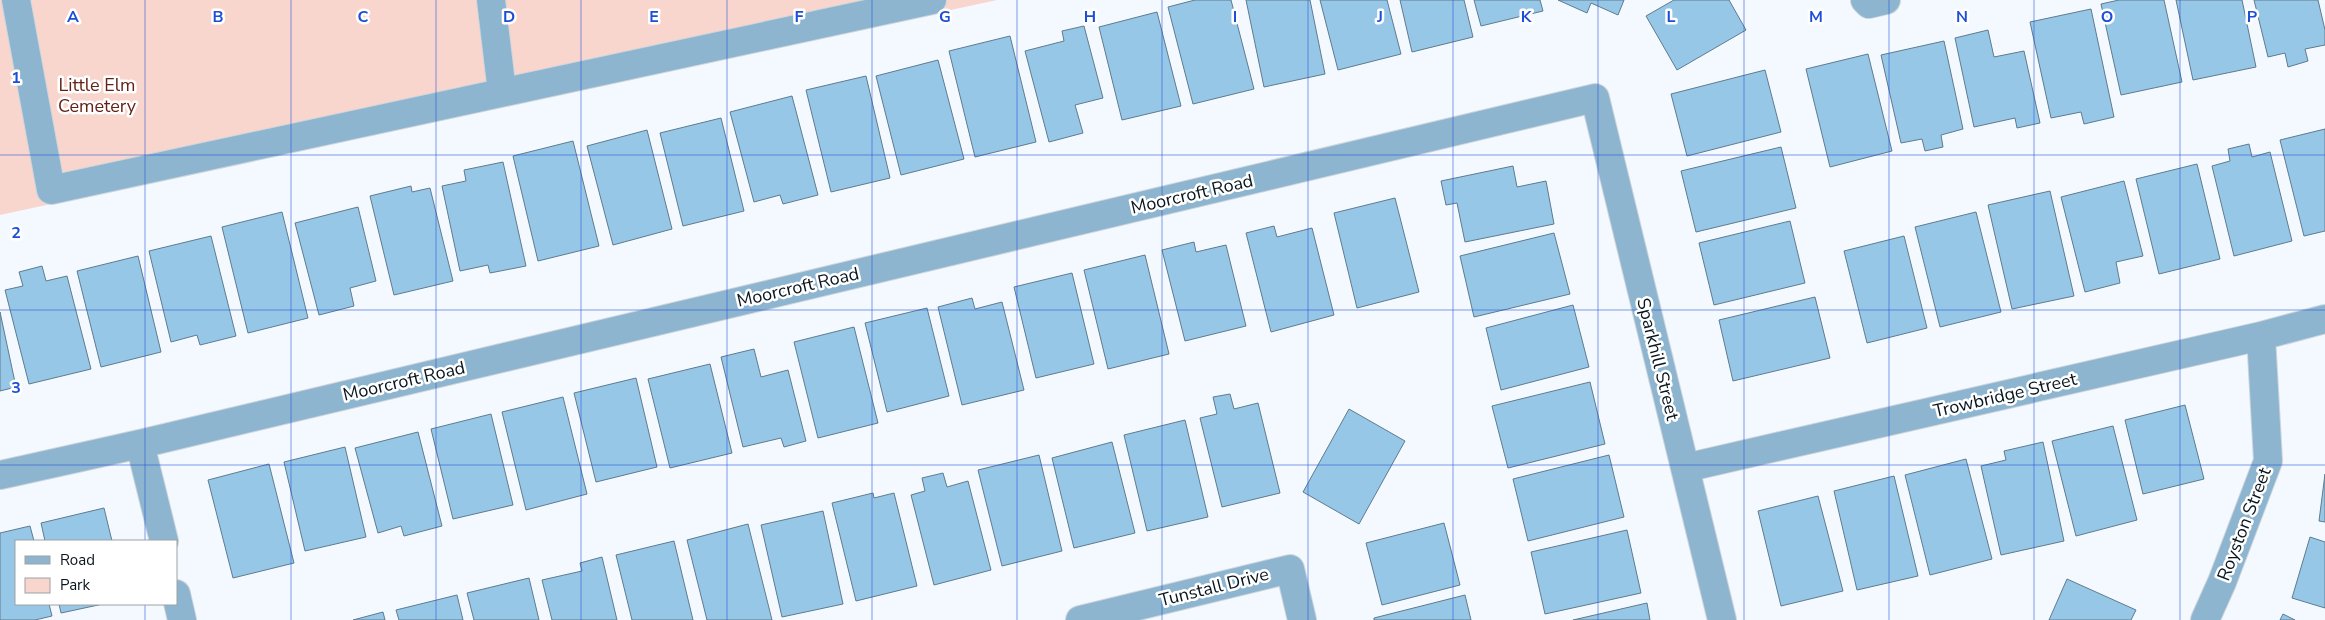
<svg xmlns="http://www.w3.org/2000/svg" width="2325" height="620" font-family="'Nunito Sans',sans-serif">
<rect width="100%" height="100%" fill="#f3f9fe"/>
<!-- green -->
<path fill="#f8d6ce" d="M0,0H997L0,215Z"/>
<!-- building -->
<path fill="#97c7e7" stroke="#5e7b8f" d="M1195,0H1231L1254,89L1193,104L1168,7Z
M1246,0H1310L1325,74L1264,87Z
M1320,0H1387L1401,54L1338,70Z
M1400,0H1464L1473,37L1412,52Z
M1474,0H1540L1543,11L1481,26Z
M1558,0H1624L1618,15L1591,3L1587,13Z
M1674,0H1729L1746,30L1677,70L1646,16Z
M2119,0H2164L2182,82L2121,95L2101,4Z
M2176,0H2242L2256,67L2193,80Z
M2254,0H2318L2325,30V45L2305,49L2308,61L2288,67L2285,53L2268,57Z
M2091,9L2114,117L2084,124L2081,112L2051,118L2030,22Z
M1157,12L1181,106L1122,120L1099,27Z
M1084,26L1103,98L1075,105L1083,133L1049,142L1025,51L1064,41L1062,31Z
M1988,30L1994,57L2024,51L2040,123L2017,128L2015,118L1974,127L1955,38Z
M1010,36L1036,142L975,157L949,51Z
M1944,41L1963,129L1941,135L1943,147L1925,151L1922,139L1901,143L1881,55Z
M1868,54L1892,151L1830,167L1806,69Z
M938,60L964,159L901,175L876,76Z
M1765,70L1781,132L1687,156L1671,94Z
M866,76L890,178L831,192L806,90Z
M792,96L818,195L783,204L780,195L754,202L730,112Z
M721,118L744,211L683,226L660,133Z
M2325,129V231L2304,236L2280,140Z
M647,130L672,229L613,245L587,146Z
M573,141L599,246L538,261L513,156Z
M2249,144L2252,157L2270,152L2292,241L2234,256L2212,166L2230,161L2228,149Z
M1781,147L1796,208L1696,232L1681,171Z
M503,162L526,266L490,273L488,265L460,271L442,186L466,181L464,170Z
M2197,164L2220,259L2159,274L2136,179Z
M1513,166L1517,187L1546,181L1554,224L1465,242L1457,203L1446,205L1441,181Z
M2124,181L2143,256L2116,262L2120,283L2085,292L2061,197Z
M411,186L412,192L430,188L453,281L394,295L370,196Z
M2050,191L2074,296L2012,309L1988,205Z
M1395,198L1419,292L1357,308L1334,213Z
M358,207L376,281L350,288L354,306L319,315L295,223Z
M282,212L308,318L248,333L222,227Z
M1976,212L2001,312L1940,327L1915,227Z
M1790,221L1805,283L1714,305L1699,243Z
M1274,226L1277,237L1312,228L1334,315L1271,332L1246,233Z
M1554,233L1570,294L1474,317L1460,256Z
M211,236L236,336L200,345L197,335L171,342L149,251Z
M1904,236L1927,328L1867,343L1844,251Z
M1194,242L1196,252L1226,245L1246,326L1185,341L1162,250Z
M1145,255L1169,354L1108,369L1084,270Z
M138,256L161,352L101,367L77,271Z
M42,266L46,281L67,276L91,369L29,384L5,290L23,286L19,272Z
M1072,273L1094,364L1036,378L1014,287Z
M1815,297L1830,358L1733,381L1719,320Z
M972,298L975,309L1002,302L1024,390L962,405L938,307Z
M1573,305L1589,367L1501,390L1486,328Z
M927,308L949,396L887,412L865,323Z
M0,312L16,387L0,391Z
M854,327L878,423L818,438L794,342Z
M754,349L761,377L788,370L806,441L784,447L781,438L743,447L721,357Z
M710,364L732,453L670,468L648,379Z
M636,378L657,467L596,482L574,393Z
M1590,382L1605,444L1508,468L1492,406Z
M1230,394L1234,409L1258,403L1280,493L1222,507L1200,418L1217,414L1213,397Z
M563,397L587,494L526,510L502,412Z
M2185,405L2204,479L2143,494L2125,420Z
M1349,409L1405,441L1359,524L1303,492Z
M491,414L513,505L453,519L431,429Z
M1185,420L1208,517L1147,531L1124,435Z
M2113,426L2137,520L2076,536L2052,441Z
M418,432L442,526L404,536L401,526L378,533L355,448Z
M1112,442L1135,533L1074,548L1052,458Z
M2043,442L2064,541L2001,555L1981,466L2006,460L2004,451Z
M345,447L366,537L305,551L284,462Z
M1039,455L1062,551L1002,566L978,470Z
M1609,455L1624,517L1528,541L1513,479Z
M1966,459L1992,559L1930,575L1905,475Z
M269,464L294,563L233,578L208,480Z
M943,473L947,487L968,481L991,570L934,585L911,495L925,491L922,478Z
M2325,474V522L2319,521Z
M1894,476L1918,576L1857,590L1834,491Z
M873,493L874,498L894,493L917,586L856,601L832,503Z
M1818,496L1843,591L1781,606L1758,511Z
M104,508L112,541H45L41,523Z
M823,511L843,604L782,617L761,525Z
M1444,523L1460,585L1382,605L1366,543Z
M748,524L772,620H707L687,540Z
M30,526L34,541H16V604H49L52,616L35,620H0V533Z
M1627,530L1641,593L1545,614L1531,552Z
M2310,537L2325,542V608L2292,598Z
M674,541L693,620H632L616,555Z
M602,557L617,620H552L542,580L582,571L580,563Z
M529,578L539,620H474L467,593Z
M2067,579L2136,610L2131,620H2049Z
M457,595L463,620H399L396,610Z
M1465,595L1471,620H1374V618Z
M1647,603L1650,620H1573Z
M59,604H103L61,613Z
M383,612L385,620H353Z
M2283,614L2295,620H2280Z"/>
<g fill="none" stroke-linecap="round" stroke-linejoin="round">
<!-- minor casing -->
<g stroke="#ced5da" stroke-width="30">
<path id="minor" d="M16,0L51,190L932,0
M491,0L502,92
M1865,0L1869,4L1886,0
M140,444L164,541
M1685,468L2261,336L2325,319
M0,475L140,444L1595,98L1722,620
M176,594L182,620
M1080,620L1290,569L1302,620
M2205,620L2222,582L2268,461L2261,336"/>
</g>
<!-- minor -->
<use href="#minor" stroke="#8db5d0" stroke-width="28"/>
</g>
<!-- grid -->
<path fill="none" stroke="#1d4ed8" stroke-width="1" stroke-opacity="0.55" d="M145,0V541M291,0V620M436,0V620M581,0V620M727,0V620M872,0V620M1017,0V620M1162,0V620M1308,0V620M1453,0V620M1598,0V620M1744,0V620M1889,0V620M2034,0V620M2180,0V620M0,155H2325M0,310H2325M0,465H2325M145,604V620"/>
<g text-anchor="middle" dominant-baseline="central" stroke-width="5" stroke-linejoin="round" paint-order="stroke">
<!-- park labels -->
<g font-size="18" fill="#642216" stroke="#fff">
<text x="97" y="85">Little Elm<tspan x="97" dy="21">Cemetery</tspan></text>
</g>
<!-- street labels -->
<g font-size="18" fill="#09151d" stroke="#fff">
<text transform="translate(1192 194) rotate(-13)">Moorcroft Road</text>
<text transform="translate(798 287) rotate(-13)">Moorcroft Road</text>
<text transform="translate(1658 359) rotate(76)">Sparkhill Street</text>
<text transform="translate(404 381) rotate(-13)">Moorcroft Road</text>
<text transform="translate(2005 395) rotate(-13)">Trowbridge Street</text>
<text transform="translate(2244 524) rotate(-69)">Royston Street</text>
<text transform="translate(1214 587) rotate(-14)">Tunstall Drive</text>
</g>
</g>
<g font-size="16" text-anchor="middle" font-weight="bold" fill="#1d4ed8" stroke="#fff" stroke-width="5" stroke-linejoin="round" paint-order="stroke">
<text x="73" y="22">A</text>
<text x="218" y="22">B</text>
<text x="363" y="22">C</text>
<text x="509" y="22">D</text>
<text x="654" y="22">E</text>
<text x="799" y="22">F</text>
<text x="945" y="22">G</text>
<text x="1090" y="22">H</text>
<text x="1235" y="22">I</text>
<text x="1380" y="22">J</text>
<text x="1526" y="22">K</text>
<text x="1671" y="22">L</text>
<text x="1816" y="22">M</text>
<text x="1962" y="22">N</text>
<text x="2107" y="22">O</text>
<text x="2252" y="22">P</text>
<text x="16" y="83">1</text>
<text x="16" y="238">2</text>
<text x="16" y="393">3</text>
</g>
<!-- legend -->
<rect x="15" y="540" width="162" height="65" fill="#ffffff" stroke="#9da1a5"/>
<rect x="25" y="556" width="25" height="8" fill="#8db5d0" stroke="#9da1a5"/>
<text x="60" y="565" font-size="15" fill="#09151d">Road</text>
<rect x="25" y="578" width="25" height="15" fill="#f8d6ce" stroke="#9da1a5"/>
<text x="60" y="590" font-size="15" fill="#09151d">Park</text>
</svg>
